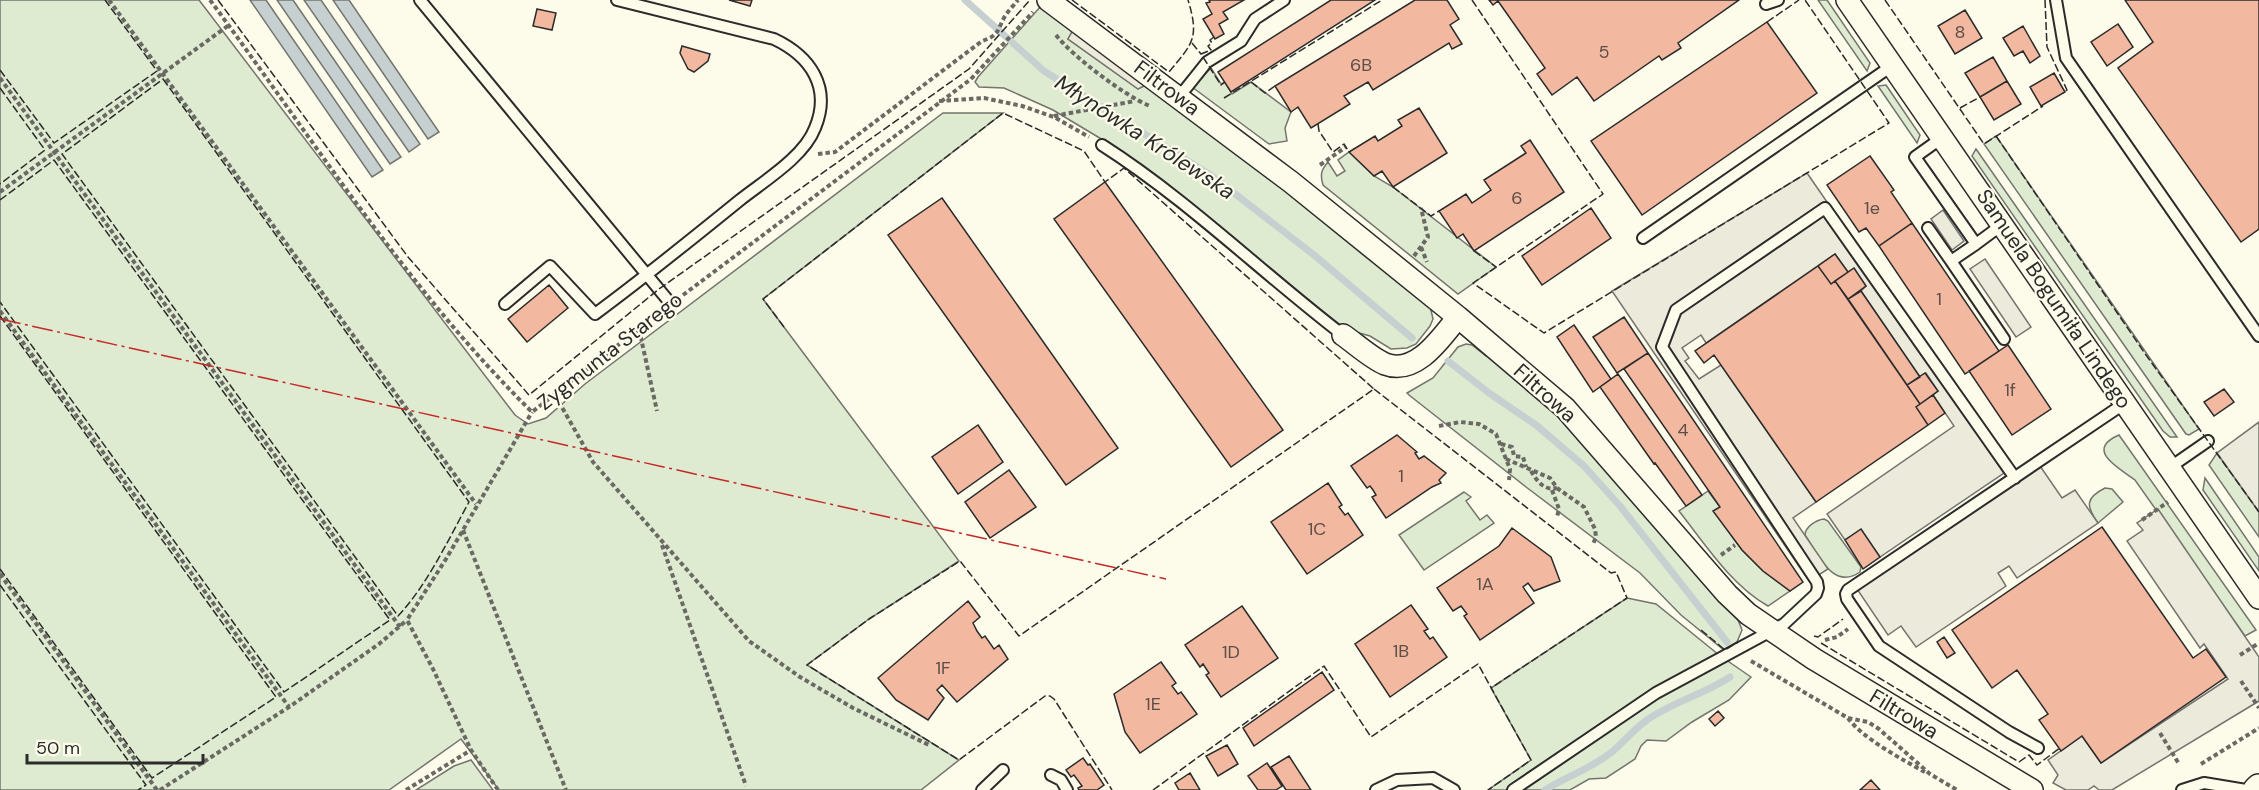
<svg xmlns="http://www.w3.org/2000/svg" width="2259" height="790" font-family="'DM Sans',sans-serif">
<rect width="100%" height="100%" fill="#fdfbea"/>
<!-- green -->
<path fill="#deebd1" stroke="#74746e" stroke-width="1.5" d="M0,0H199L515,415L528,424L546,418L585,384L943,113H1003L763,299L959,561L869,619L807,665L959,760L921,790H499L461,739L389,790H0Z
M1818,0H1827L1870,63L1867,71Z
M1041,6L1073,30L1068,39L1138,89L1148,84L1262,171L1430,306L1433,319L1430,326L1416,344L1407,348L1391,349L1370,336L1345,329L1306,301L1238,241L1166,183L1113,146L1053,110L1004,88L979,87L975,82L978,77Z
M1211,68L1221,84L1225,82L1232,94L1251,82L1291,112L1285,128L1287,141L1269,144L1192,87Z
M1886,85L1920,135L1917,143L1878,86Z
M1996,136L2199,429L2189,435L2186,434L1984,144Z
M1976,149L2177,437H2170L2163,431L1972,156Z
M1349,152L1374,176L1393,187L1496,267L1458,294L1323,185C1320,175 1321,170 1328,162L1337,176L1345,171L1338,160Z
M1466,344L1472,345L1486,356L1490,351L1559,414L1738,620L1742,630L1737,642L1724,650L1681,615L1640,573L1526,487L1409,395L1407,393L1433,378L1458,347Z
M2119,435L2256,630L2245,636L2135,480C2119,468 2084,450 2119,435Z
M2217,453L2259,512V537L2209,465Z
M2205,478L2259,557V571L2203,490Z
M2105,488L2112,489L2123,502L2098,523C2086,506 2085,498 2105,488Z
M1708,491L1720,507L1714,511L1742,550L1763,571L1790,591L1768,606C1731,585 1705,544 1679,511Z
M1464,492L1471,497L1466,501L1480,520L1487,515L1494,523L1424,570L1399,535Z
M1824,519L1828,521L1861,567L1860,572C1833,591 1818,554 1805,535C1805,527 1816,520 1824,519Z
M1627,598L1656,604L1719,655L1751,677L1729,700L1692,722L1666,741L1647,740L1641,746L1635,759L1606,778L1589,779L1570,790H1488L1531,760L1491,688Z
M471,760L493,790H416L454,766Z"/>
<!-- parking -->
<path fill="#eceadb" stroke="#74746e" stroke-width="1.5" d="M1073,30L1148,84L1138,89L1068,39Z
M1807,173L1952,383L1945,388L2004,473L1880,557L1861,530L1845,540L1827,514L1954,426L1933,395L1938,391L1926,373L1920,377L1861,291L1866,286L1854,269L1848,272L1835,254L1706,343L1701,335L1682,348L1689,358L1685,361L1699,379L1721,365L1816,502L1793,518L1828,569L1809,581L1612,291Z
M1943,210L1964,241L1952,250L1931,219Z
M1985,259L2031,327L2016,337L1970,269Z
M2259,422V512L2217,453Z
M2040,466L2062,498L2075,490L2098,523L2017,578L2009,566L1998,573L2006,586L1916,647L1901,626L1888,635L1857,589Z
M2158,509L2259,657V701L2112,790H2099L2094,786L2088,790H2066L2053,783L2058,775L2048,760L2082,736L2101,763L2228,679L2204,644L2200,648L2127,541L2143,530L2137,523Z"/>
<!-- water -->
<path fill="#c7d0d0" stroke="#74746e" stroke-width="1.5" d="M250,0H266L383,170L372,177Z
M277,0H293L401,157L390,164Z
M304,0H321L420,144L409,152Z
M333,0H349L439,132L428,139Z"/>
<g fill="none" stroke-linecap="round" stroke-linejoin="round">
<!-- stream -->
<path stroke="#c7d0d0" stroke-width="7" d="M965,0L1044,71L1212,176L1314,255L1412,338
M1448,361L1489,393L1536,425L1584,466L1620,506L1727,642
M1545,790C1567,776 1593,768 1613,751C1625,741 1634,729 1647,720C1673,702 1704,694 1730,677"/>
</g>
<!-- building -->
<path fill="#f2b8a0" stroke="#2b2b2b" stroke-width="1.5" d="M729,0H752L750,6Z
M1209,0H1244L1223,12L1228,19L1219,24L1224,34L1215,39L1203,19L1212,14L1206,3L1210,2Z
M1331,0H1375L1231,92L1218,72Z
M1415,0H1447L1459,19L1450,25L1462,44L1452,49L1449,43L1373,90L1368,82L1344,96L1350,104L1311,128L1298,107L1291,112L1275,86Z
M1489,0H1739L1678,43L1681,48L1662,60L1659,56L1594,101L1577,77L1552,95L1537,74L1545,68L1498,1L1493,5Z
M2125,0H2259V229L2241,242L2118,68L2153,42Z
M537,9L556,13L552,30L533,26Z
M1965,10L1982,38L1955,54L1938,26Z
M1767,22L1817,93L1642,215L1591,141Z
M2118,24L2133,47L2107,66L2091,42Z
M2023,26L2040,56L2030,63L2023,51L2014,56L2003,38Z
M682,46L710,54L708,61L694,72L688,69L680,53Z
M1993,57L2007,81L1980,97L1965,73Z
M2054,73L2065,92L2041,106L2030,87Z
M2007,81L2021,104L1994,120L1980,97Z
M1419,108L1447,153L1393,187L1382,171L1374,176L1349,152L1375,136L1378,141L1402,126L1398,120Z
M1530,140L1564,192L1474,251L1463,234L1457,238L1439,211L1466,194L1472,203L1491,190L1484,180L1526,153L1521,146Z
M1870,156L1894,190L1891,192L1912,223L1879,246L1866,228L1859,232L1827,185Z
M1105,182L1283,430L1231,467L1054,219Z
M942,198L1118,448L1066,485L888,235Z
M1591,208L1611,238L1542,285L1522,256Z
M1912,223L1999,351L1965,374L1879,246Z
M1835,254L1848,272L1831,284L1818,266Z
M1818,266L1831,284L1835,281L1920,404L1916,407L1928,425L1816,502L1714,355L1704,363L1695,351Z
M1854,268L1866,286L1848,299L1835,281Z
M549,285L568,308L527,342L508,319Z
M1861,291L1920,377L1907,385L1848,299Z
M1624,317L1648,353L1617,373L1593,337Z
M1574,325L1611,379L1593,392L1557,337Z
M2008,345L2051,409L2012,435L1969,371Z
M1648,353L1803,582L1790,591L1763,571L1742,550L1713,511L1720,507L1624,369Z
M1925,373L1938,391L1920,404L1907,385Z
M1618,374L1702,495L1686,506L1655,463L1654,464L1600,387Z
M2224,389L2234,402L2214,416L2204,402Z
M1933,395L1945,413L1928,425L1916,407Z
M978,425L1003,462L958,494L932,457Z
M1397,435L1417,452L1415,453L1419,459L1424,456L1446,473L1439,480L1441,483L1432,487L1386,518L1372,497L1376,495L1373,490L1370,486L1367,488L1351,466Z
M1009,470L1036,507L990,538L965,502Z
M1328,483L1342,505L1339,507L1345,515L1348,513L1363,535L1307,574L1271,522Z
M2102,527L2193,658L2206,649L2226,677L2101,763L2082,736L2061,751L2039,720L2048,714L2017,670L1992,688L1952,630Z
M1512,528L1551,557L1560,581L1534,591L1528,583L1523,587L1534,603L1480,640L1464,616L1467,614L1461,606L1453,611L1437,588L1499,546Z
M1861,529L1880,557L1863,569L1845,540Z
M968,601L980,617L973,623L977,631L982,638L985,636L994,649L999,645L1008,659L957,702L942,685L937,690L944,698L928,720L896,700L878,678Z
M1411,605L1428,629L1424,631L1430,639L1433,637L1447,657L1390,697L1355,644Z
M1242,606L1278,658L1221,697L1206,675L1209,673L1203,664L1200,667L1185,645Z
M1944,637L1955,653L1947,658L1937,642Z
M1161,662L1176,683L1172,686L1178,694L1181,692L1197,714L1140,753L1125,732L1114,694Z
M1322,672L1334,690L1254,746L1243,728Z
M1718,711L1724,718L1715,726L1709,719Z
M1227,745L1238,764L1218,776L1206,756Z
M1289,756L1311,790H1286L1271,767Z
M1083,758L1088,765L1090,764L1104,785L1097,790H1079L1078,788L1082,786L1074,775L1071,777L1066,770Z
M1267,763L1282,786L1276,790H1258L1248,776Z
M1190,773L1200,790H1179L1175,783Z
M1871,780L1880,790H1860Z"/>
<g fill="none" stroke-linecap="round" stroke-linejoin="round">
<!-- service casing -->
<g stroke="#2b2b2b" stroke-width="14">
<path id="service" d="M420,0L671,304
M2056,0L2066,58L2259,336
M1766,4L1778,0
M1179,97L1207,62L1241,41L1255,19L1284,0
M1943,137L1915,157L1976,244L2003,224
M1102,145C1188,200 1262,273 1343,335
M1928,228L1951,261
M1643,238L1893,65
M1976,244L1951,261L2004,339
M505,304L550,266L595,314C645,277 692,239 740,200C764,181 804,157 815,128C832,87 810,56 774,39L617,0
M2169,468L2208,441
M2038,748L2009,732L1879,646L1847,599L1846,594L1848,590L2125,403
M1051,775L1061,780L1067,790
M982,790L1003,770
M1376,790L1397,780L1433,778L1454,790
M1513,790L1656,693L1784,624L1816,594L1818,588L1817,582L1662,347L1676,310L1825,208L2015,478
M2182,790L2204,783L2246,790"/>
</g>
<!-- minor casing -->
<g stroke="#2b2b2b" stroke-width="24">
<path id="minor" d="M1048,0L1291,182L1458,317L1565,408L1727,594L1748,614L1814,659L2032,790
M1847,0L2259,598
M1343,335C1356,344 1371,358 1385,364C1416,376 1441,338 1458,317"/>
</g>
<!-- tertiary casing -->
<g stroke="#2b2b2b" stroke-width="30">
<path id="tertiary" d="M2257,790L2259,788"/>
</g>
<!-- path -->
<path stroke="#6a6964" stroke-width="4" stroke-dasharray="4.5 3" stroke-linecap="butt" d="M109,0L476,504
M210,0C313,139 408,290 532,412L658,314
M1056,35C1072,56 1125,96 1150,106
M0,78L400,627
M939,101L984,98L1022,106L1054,117L1089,137
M1054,116L1135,101
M818,154L835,152L982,41C1000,35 997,30 1005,16C1009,10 1014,5 1018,0
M1320,165L1346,147
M0,192L229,25
M1421,247L1427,262
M1414,256L1428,237L1421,208
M683,295L971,79L1033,12
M0,311L289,707
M639,329L657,411
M555,395L593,462L749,641L800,677L853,708L929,745
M1439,426L1460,422L1479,424L1496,434L1510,469L1509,480
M1501,444L1512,447L1514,456L1523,457L1526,467
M1506,459L1550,478L1557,488L1584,507L1595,529L1596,537L1593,544
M1531,471C1537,481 1544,491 1557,488
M1552,490L1559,509L1557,517
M2142,520L2168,502
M463,530L566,790
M662,545L746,786
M1721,555L1735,545
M0,574L157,790
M1825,640L1837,637L1848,629
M2240,655L2259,643
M1751,661L1848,718L1868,722L1879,729L1930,774L1957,790
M2241,681L2259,708
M1848,718C1862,738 1903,760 1925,772
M2160,733L2179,764
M2201,764L2259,728
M160,790L289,707L379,644L407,620
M406,790L471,750
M498,790L471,750L433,669L407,620L446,559L532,412"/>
<!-- service -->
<use href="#service" stroke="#fdfbea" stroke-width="10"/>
<!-- minor -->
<use href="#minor" stroke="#fdfbea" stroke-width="21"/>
<!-- tertiary -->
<use href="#tertiary" stroke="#fdfbea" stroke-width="27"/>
<!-- fence -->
<path stroke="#2b2b2b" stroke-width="1.5" stroke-dasharray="8 3" stroke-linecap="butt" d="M218,0L408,257L529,395L659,289L969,69L1030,0
M1072,0L1169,72C1192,44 1200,39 1188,0
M1472,0L1603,194L1473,283L1544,333L1889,123L1805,0
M1885,0L1984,144L2043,106
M2045,0L2047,47L2067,90L2063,93
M1767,22L1799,0
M1214,37L1210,40L1212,43L1208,46L1211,50L1201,54L1221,85L1225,82
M1192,43L1201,54
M0,70L54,143L157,71L105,0
M163,79L469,502C448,540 428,584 398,616L62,154Z
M1251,82L1265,93L1275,86
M0,88L45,150L0,184
M1224,98L1382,0
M1960,108L1980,97
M1318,124L1319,131L1333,152L1344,144L1349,152
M1996,136L2146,355L2259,512
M1393,187L1431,216L1439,211
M0,200L54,160L390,620L284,692L0,302
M1474,251L1496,267
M0,316L276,697L152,778L0,569
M784,327L763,299L1003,113L1084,151L1105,182L1124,168L1374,389L1019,636L960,561L869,619L807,665L959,760L1045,696H1050L1054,699L1112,790
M1374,389L1611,573L1616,572L1627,598L1491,688
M0,585L146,785L138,790
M1701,630L1725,650L1738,642
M1814,636L1818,637L1843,619
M1821,643L2019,762L2029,755L2037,765L2060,748
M1153,790L1324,666L1371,737L1478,664L1531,760L1488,790"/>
<!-- power -->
<path stroke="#c62828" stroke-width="1.5" stroke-dasharray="21 4.5 3 4.5" stroke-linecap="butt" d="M0,319L1166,579"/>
</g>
<g text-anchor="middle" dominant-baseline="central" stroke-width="4.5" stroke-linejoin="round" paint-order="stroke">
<!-- number labels -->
<g font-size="18" fill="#5d4e48">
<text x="1960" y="32">8</text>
<text x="1604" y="52">5</text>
<text x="1361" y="65">6B</text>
<text x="1517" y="198">6</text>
<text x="1872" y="208">1e</text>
<text x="1939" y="299">1</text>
<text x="2010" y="390">1f</text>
<text x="1683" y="430">4</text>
<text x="1401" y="476">1</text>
<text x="1317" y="529">1C</text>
<text x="1485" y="584">1A</text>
<text x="1401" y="651">1B</text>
<text x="1231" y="652">1D</text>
<text x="943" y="668">1F</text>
<text x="1153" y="704">1E</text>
</g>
<!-- street labels -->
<g font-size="21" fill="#2b2b2b" stroke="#fdfbea">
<text transform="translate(1167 88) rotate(37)">Filtrowa</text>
<text transform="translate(2054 299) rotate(56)">Samuela Bogumiła Lindego</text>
<text transform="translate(610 351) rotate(-38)">Zygmunta Starego</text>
<text transform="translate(1545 393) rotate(42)">Filtrowa</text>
<text transform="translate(1904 714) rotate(31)">Filtrowa</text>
</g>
<!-- water labels -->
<g font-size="22" font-style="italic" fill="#2b2b2b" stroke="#fdfbea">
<text transform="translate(1145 137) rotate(33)">Młynówka Królewska</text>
</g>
</g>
<!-- scale -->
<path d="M27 754v9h176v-9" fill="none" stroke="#2b2b2b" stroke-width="3"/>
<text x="36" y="754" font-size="18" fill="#2b2b2b" stroke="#fdfbea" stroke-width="4.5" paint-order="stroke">50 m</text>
</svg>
